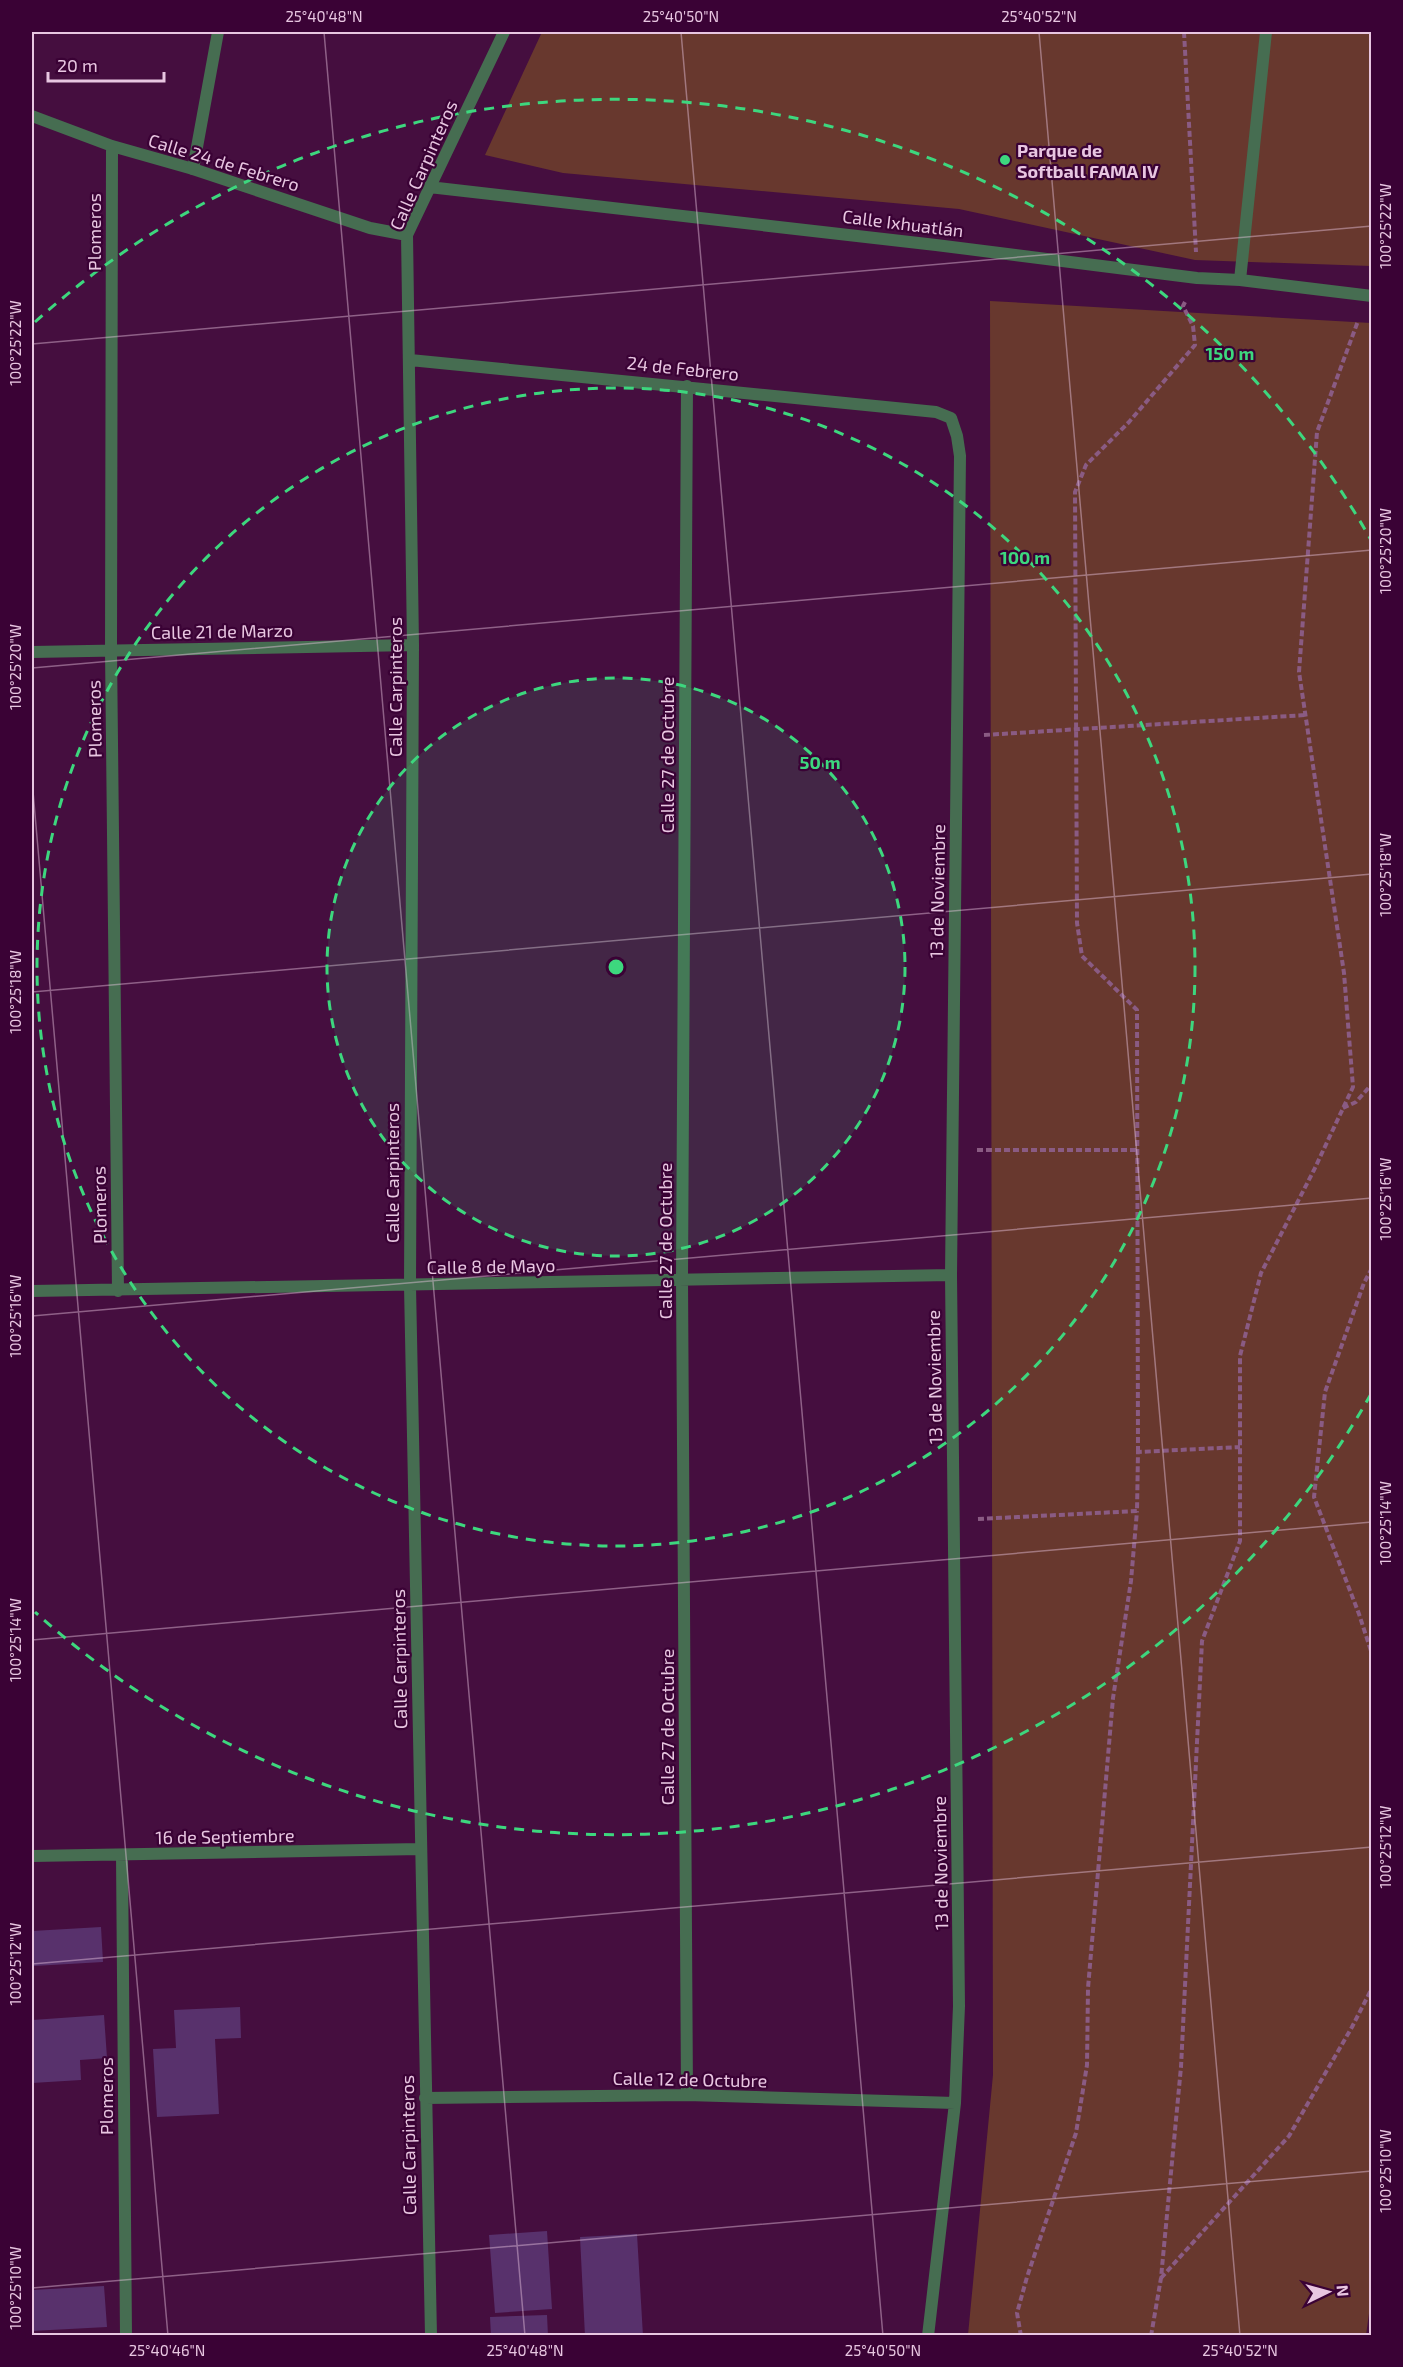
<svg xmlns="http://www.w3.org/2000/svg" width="1403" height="2367" font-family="'Exo 2',sans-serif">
<rect width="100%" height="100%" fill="#450e3f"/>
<!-- green -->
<path fill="#68382e" d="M542,32H1371V266L1195,260L959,209L563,173L485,155Z
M990,301L1371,323L1372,2292L1366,2335H968L993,2075Z"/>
<!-- building -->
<path fill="#58316c" d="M101,1927L103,1962L34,1966L32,1931Z
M240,2007L241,2038L215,2039L219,2114L157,2117L153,2049L176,2048L174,2010Z
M104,2015L107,2058L80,2060L81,2080L32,2083V2020Z
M547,2231L552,2309L495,2313L489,2235Z
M637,2234L643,2336H585L580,2237Z
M104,2286L107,2327L32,2331V2290Z
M547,2315L548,2336H491L490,2317Z"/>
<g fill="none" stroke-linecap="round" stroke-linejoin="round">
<!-- path -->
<path stroke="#8a5b83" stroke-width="4" stroke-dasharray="6 3" stroke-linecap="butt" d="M1184,32L1196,252
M984,735L1306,715
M1343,1108L1356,1102L1372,1084
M977,1150H1137
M1372,1268L1364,1283L1325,1392L1314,1497L1359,1614L1372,1654
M1138,1452L1137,1010L1082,956L1077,923L1075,492L1086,465L1129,422L1195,345L1193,326L1183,306L1185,302
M978,1519L1137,1511L1138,1452L1240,1447
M1161,2278L1289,2136L1352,2027L1372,1988
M1021,2336L1017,2313L1027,2277L1076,2133L1087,2065L1088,1988L1113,1698L1131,1581L1137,1511
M1151,2336L1161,2278L1181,2067L1202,1641L1240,1541V1356L1261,1273L1314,1170L1353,1087L1344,973L1299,672L1317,432L1358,321"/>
<!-- lane -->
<path stroke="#466d51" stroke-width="12" d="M193,169L218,32"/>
<!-- street -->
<path stroke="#466d51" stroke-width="12" d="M32,116L112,146L193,169L370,228L407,235
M112,146L111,651L118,1291
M429,187L936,245L1197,278L1240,280L1372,296
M1240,280L1266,32
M410,360L936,412L951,418L957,436L960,456L951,1275L959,2006L955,2103L928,2336
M32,652L413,645
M32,1291L951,1275
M32,1856L420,1849
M122,1856L126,2336
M687,2095L682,1279L687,386
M425,2098L687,2095L955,2103
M431,2336L410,1286L413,645L407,235L504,32"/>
</g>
<!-- ticks -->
<path fill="none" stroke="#e8c6e1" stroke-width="1.5" stroke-opacity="0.45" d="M324,32L525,2336M681,32L883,2336M1039,32L1240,2336M32,344L1372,226M32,668L1372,550M32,780L168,2336M32,992L1372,874M32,1316L1372,1198M32,1640L1372,1522M32,1964L1372,1847M32,2288L1372,2171"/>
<!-- distance rings -->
<circle cx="616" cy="967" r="289" fill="#3dd77e" fill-opacity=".12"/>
<g fill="none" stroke="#3dd77e" stroke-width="3" stroke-dasharray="10 8">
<circle cx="616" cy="967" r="289"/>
<circle cx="616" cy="967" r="579"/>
<path d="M1371 1394A868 868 0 0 1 35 1612M35 322A868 868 0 0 1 1371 540"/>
</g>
<!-- markers -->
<circle fill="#3dd77e" stroke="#3a0235" stroke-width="2" cx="1005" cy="160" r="6"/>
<g text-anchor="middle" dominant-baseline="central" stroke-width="4.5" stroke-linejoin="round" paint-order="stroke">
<!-- poi labels -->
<g font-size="18" font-weight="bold" fill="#e8c6e1" stroke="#3a0235" text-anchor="start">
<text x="1017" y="150">Parque de<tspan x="1017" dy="21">Softball FAMA IV</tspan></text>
</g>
<!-- street labels -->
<g font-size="18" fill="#e8c6e1" stroke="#3a0235">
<text transform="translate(224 162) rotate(17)">Calle 24 de Febrero</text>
<text transform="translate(423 165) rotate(-66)">Calle Carpinteros</text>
<text transform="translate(903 223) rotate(7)">Calle Ixhuatlán</text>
<text transform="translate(94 232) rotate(-90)">Plomeros</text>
<text transform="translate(683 368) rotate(6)">24 de Febrero</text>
<text transform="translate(222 631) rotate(-1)">Calle 21 de Marzo</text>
<text transform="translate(395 687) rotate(-90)">Calle Carpinteros</text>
<text transform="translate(94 719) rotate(-91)">Plomeros</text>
<text transform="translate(667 755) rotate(-90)">Calle 27 de Octubre</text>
<text transform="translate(937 891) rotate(-89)">13 de Noviembre</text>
<text transform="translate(392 1173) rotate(-90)">Calle Carpinteros</text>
<text transform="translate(99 1205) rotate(-91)">Plomeros</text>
<text transform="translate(665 1241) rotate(-90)">Calle 27 de Octubre</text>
<text transform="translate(491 1266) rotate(-1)">Calle 8 de Mayo</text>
<text transform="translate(934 1377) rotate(-91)">13 de Noviembre</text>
<text transform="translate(399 1659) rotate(-91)">Calle Carpinteros</text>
<text transform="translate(667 1727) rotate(-90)">Calle 27 de Octubre</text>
<text transform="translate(225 1836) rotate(-1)">16 de Septiembre</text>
<text transform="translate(940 1863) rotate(-91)">13 de Noviembre</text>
<text transform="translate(690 2079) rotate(1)">Calle 12 de Octubre</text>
<text transform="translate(106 2096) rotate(-90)">Plomeros</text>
<text transform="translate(408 2145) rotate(-91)">Calle Carpinteros</text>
</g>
</g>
<circle cx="616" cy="967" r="9" fill="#3dd77e" stroke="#3a0235" stroke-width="3"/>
<g font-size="18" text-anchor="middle" font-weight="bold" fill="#3dd77e" stroke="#3a0235" stroke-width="4.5" stroke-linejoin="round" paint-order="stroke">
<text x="1230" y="360">150 m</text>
<text x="1025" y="564">100 m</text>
<text x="820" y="769">50 m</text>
</g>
<!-- border -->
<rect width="1403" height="2367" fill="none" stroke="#3a0235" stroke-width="66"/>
<!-- north arrow -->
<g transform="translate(1328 2292) rotate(85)" stroke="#3a0235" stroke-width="4.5" paint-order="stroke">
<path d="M0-4.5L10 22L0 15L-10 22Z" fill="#e8c6e1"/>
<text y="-9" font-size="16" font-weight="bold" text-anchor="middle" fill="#e8c6e1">N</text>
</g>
<!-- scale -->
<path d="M48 72v9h116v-9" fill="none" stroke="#e8c6e1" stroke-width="3"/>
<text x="57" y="72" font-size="18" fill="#e8c6e1" stroke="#3a0235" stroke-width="4.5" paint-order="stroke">20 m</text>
<rect x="33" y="33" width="1337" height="2301" fill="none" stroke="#e8c6e1" stroke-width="2"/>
<g font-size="15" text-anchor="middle" fill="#e8c6e1">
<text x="324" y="22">25°40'48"N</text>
<text x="681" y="22">25°40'50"N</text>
<text x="1039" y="22">25°40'52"N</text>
<text transform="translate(1386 226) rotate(-90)" y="5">100°25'22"W</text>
<text transform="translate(16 343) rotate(-90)" y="5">100°25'22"W</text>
<text transform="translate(1386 551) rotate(-90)" y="5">100°25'20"W</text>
<text transform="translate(16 667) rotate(-90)" y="5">100°25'20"W</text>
<text transform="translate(1386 875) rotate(-90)" y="5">100°25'18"W</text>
<text transform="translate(16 992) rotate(-90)" y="5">100°25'18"W</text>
<text transform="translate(1386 1199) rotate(-90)" y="5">100°25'16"W</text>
<text transform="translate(16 1316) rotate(-90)" y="5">100°25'16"W</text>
<text transform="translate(1386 1523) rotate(-90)" y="5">100°25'14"W</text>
<text transform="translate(16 1640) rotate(-90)" y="5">100°25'14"W</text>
<text transform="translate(1386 1847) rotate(-90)" y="5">100°25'12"W</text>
<text transform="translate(16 1964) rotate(-90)" y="5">100°25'12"W</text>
<text transform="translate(1386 2171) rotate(-90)" y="5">100°25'10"W</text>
<text transform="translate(16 2288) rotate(-90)" y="5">100°25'10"W</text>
<text x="167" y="2356">25°40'46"N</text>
<text x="525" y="2356">25°40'48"N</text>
<text x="883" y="2356">25°40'50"N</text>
<text x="1240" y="2356">25°40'52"N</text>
</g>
</svg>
